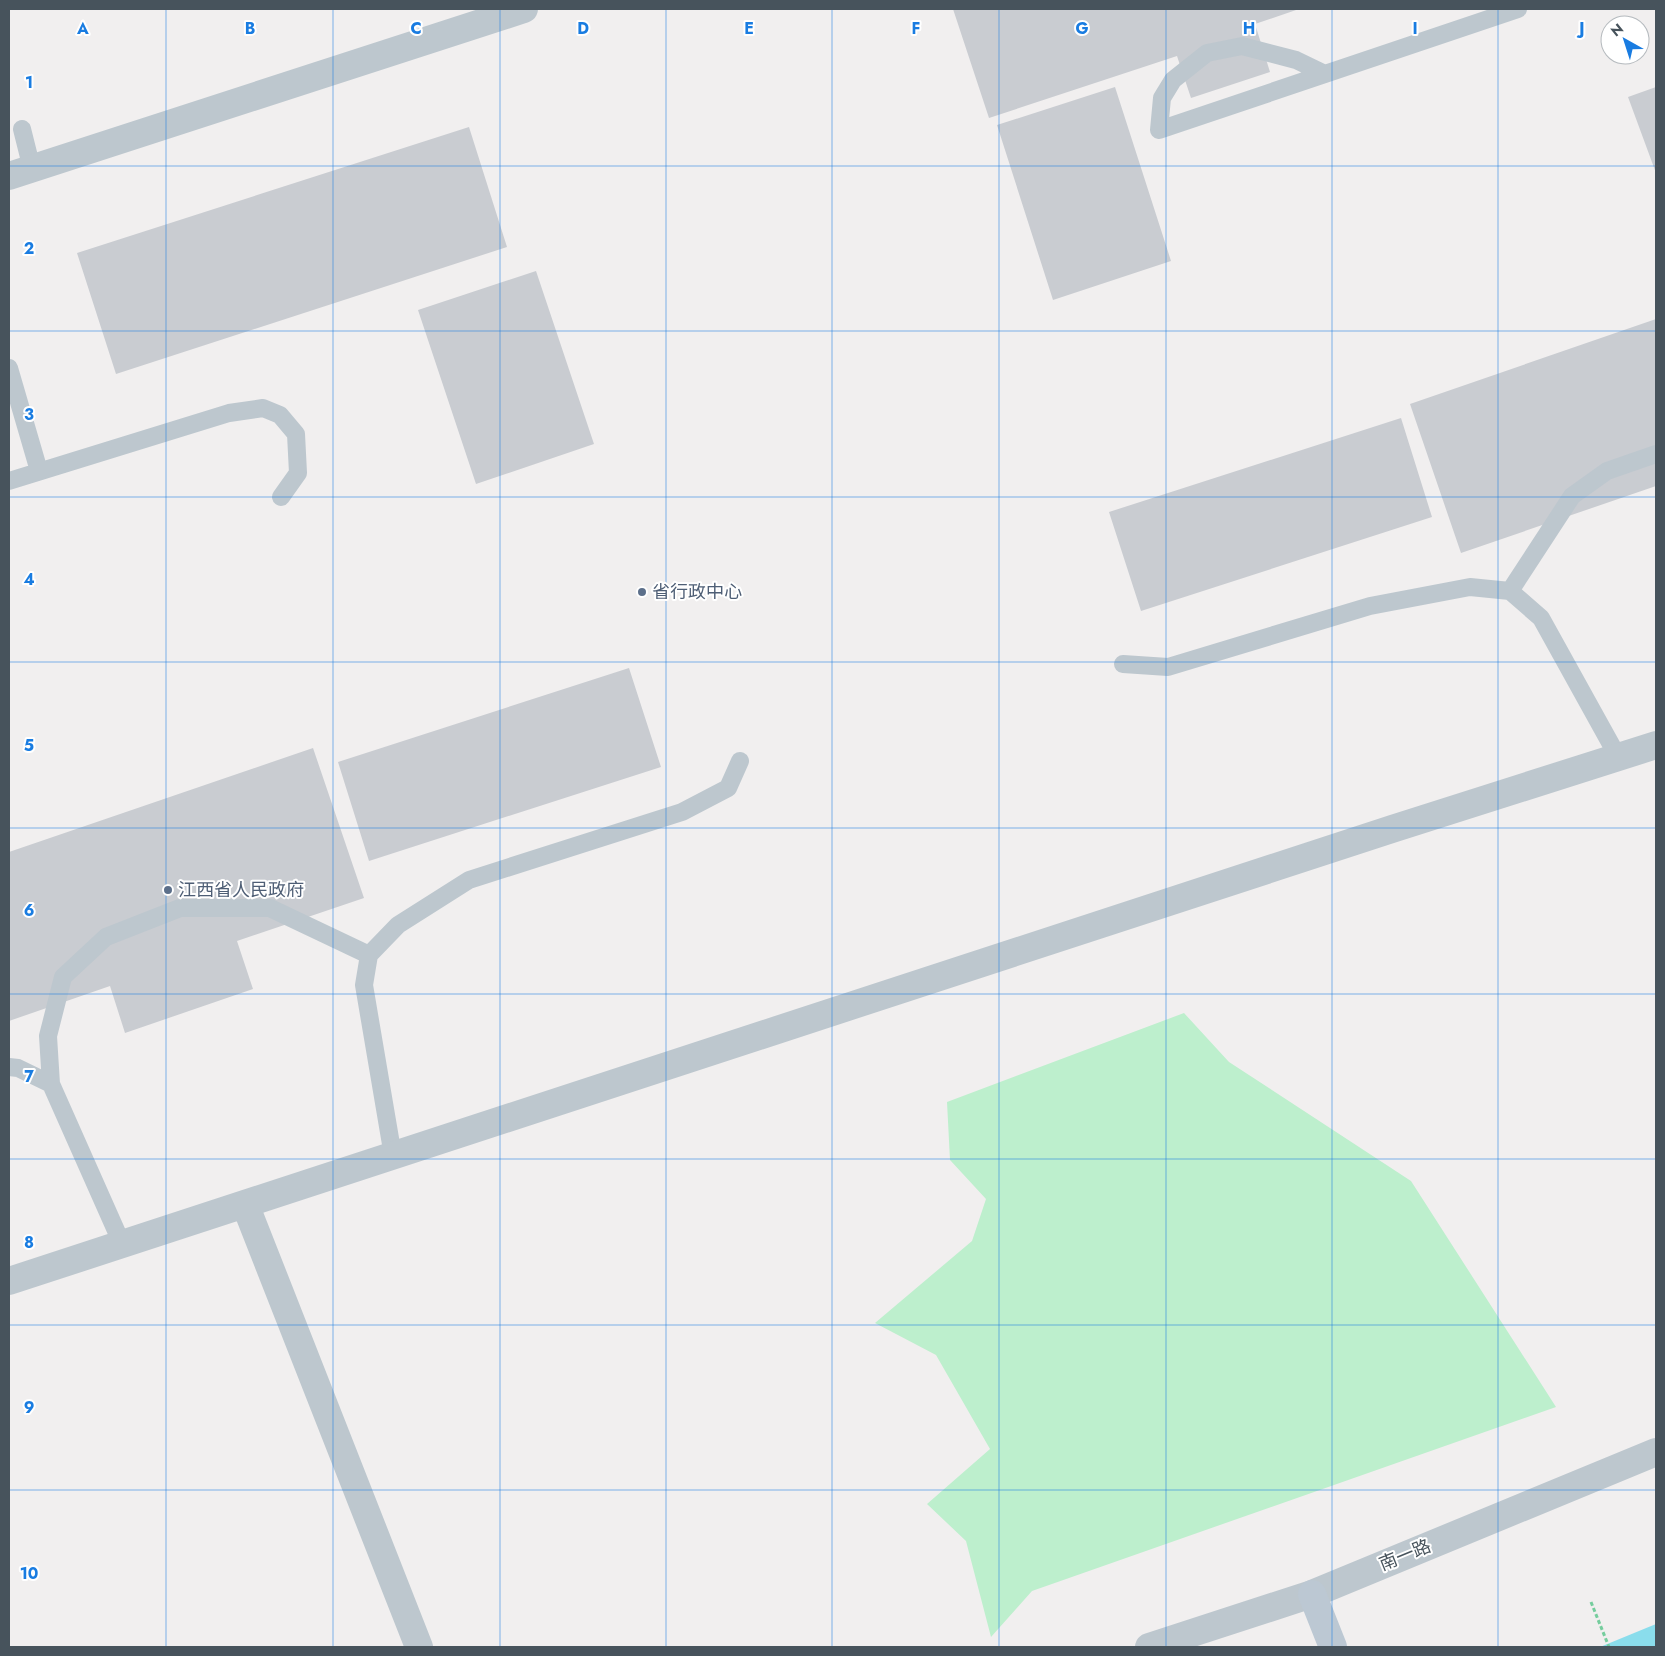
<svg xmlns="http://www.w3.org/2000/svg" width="1665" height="1656" font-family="Jost,'Noto Sans SC',sans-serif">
<rect width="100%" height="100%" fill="#f1efef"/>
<!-- green -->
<path fill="#bdefcd" d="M1184,1013L1229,1062L1411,1181L1556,1407L1032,1591L991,1637L966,1541L927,1504L990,1449L936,1355L875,1323L972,1241L986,1199L950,1160L947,1102Z"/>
<!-- water -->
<path fill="#8addec" d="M1656,1624V1647H1600Z"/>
<!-- building -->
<path fill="#c9ccd1" d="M953,9H1299L1255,24L1270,72L1191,98L1177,56L989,118Z
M1115,87L1171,261L1053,300L997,125Z
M1656,87V173L1628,97Z
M469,127L507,247L116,374L77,253Z
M536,271L594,444L476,484L418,310Z
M1656,319V486L1461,553L1410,404Z
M1401,418L1432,517L1141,611L1109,512Z
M629,668L661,767L369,861L338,762Z
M313,748L364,898L237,941L253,989L125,1033L110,986L9,1021V852Z"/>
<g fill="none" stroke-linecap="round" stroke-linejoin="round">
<!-- path -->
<path stroke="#75cd9d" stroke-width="3" stroke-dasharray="4 2.5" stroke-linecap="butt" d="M1591,1602L1609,1647"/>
<!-- lane -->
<path stroke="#bdc7ce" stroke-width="18" d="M1325,74L1296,60L1242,46L1207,53L1173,80L1162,98L1159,130L1518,9
M22,129L32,169
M9,368L39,471
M9,481L229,413L263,408L280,415L296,434L298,473L281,497
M1510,591L1572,496L1607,471L1656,454
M1123,664L1168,667L1370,606L1470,587L1510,591L1541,618L1618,757
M9,1067L18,1068L51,1084L122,1244
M51,1084L48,1036L63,977L106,937L180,908H270L369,955
M393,1156L364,985L369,955L398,925L469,880L682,812L728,788L740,761"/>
<!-- street -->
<path stroke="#bdc7ce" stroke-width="28" d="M9,176L524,9
M245,1204L419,1647
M9,1281L1392,829L1656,745
M1149,1647L1312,1594L1656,1452"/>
<!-- secondary -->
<path stroke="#bcc8d3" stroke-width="28" d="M1312,1594L1333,1647"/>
</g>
<!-- grid -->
<path fill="none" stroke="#197ce1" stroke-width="1" stroke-opacity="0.55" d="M166,9V1647M333,9V1647M500,9V1647M666,9V1647M832,9V1647M999,9V1647M1166,9V1647M1332,9V1647M1498,9V1647M9,166H1656M9,331H1656M9,497H1656M9,662H1656M9,828H1656M9,994H1656M9,1159H1656M9,1325H1656M9,1490H1656"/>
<!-- markers -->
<g fill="#5c6f8a" stroke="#fff" stroke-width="2">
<circle cx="642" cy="592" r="5"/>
<circle cx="168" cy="890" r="5"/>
</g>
<g text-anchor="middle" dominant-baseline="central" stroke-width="4" stroke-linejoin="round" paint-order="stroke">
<!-- service labels -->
<g font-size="18" fill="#4e5e75" stroke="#fff" text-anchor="start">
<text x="652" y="592">省行政中心</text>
<text x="178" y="890">江西省人民政府</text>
</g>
<!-- street labels -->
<g font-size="18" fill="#47535c" stroke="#fff">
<text transform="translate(1405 1555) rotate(-22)">南一路</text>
</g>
</g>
<g font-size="16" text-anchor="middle" font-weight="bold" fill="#197ce1" stroke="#fff" stroke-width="4" stroke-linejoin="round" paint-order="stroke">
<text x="83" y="34">A</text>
<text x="250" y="34">B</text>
<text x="416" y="34">C</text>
<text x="583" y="34">D</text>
<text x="749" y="34">E</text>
<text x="916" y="34">F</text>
<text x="1082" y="34">G</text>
<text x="1249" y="34">H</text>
<text x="1415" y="34">I</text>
<text x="1582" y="34">J</text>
<text x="29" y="88">1</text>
<text x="29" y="254">2</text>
<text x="29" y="420">3</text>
<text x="29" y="585">4</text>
<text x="29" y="751">5</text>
<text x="29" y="916">6</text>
<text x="29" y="1082">7</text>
<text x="29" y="1248">8</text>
<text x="29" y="1413">9</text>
<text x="29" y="1579">10</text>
</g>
<!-- border -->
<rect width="1665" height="1656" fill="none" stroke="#47535c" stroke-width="20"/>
<!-- north arrow -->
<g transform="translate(1625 40) rotate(321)"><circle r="24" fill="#ffffff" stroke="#b5babe"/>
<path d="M0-4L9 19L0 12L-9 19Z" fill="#197ce1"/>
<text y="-8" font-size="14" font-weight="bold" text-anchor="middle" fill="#47535c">N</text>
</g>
</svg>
